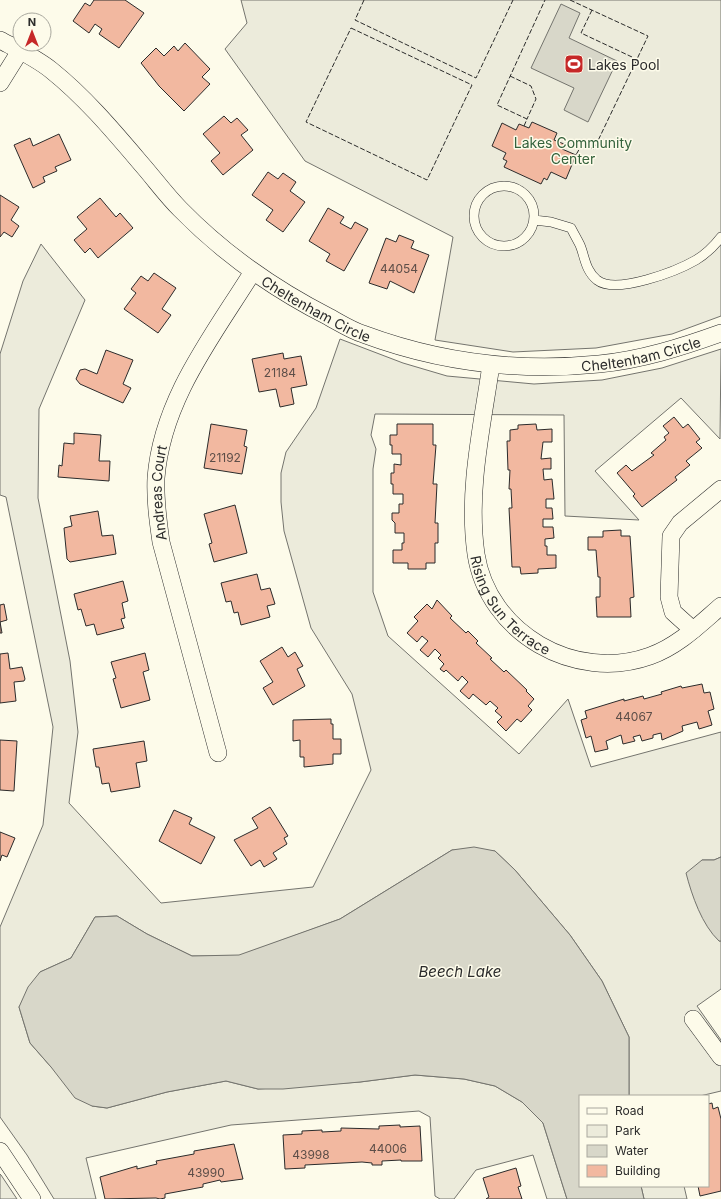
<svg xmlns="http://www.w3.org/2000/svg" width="721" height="1199" font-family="Inter,sans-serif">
<rect width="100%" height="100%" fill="#fdfbea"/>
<!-- green -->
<path fill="#ecebdb" stroke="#74746e" d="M241,0H721V316L672,334L596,348L513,352L435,340L453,237L305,161L225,49L247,23Z
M41,244L85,300L39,409L38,498L70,661L78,732L69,803L161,903L313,887L371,770L352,694L311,628L284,531L281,502V473L286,452L316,408L340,339L403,363L447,376L534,384L602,380L662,368L721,349L720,439L681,398L595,471L639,520L565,516L564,415L375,414L371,435L376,449L373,469V592L388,636L519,754L568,699L591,767L721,732V857L714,860H702L719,941H721V989L697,1006L721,1040V1091L700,1096H629V1037L602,981L570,935L515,870L495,851L452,850L340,919L239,956H192L147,934L117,916L95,917L71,958L40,972L19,1007L30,1043L51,1067L92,1106L107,1108L167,1092L226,1081L258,1089L360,1082L415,1075L464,1079L495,1086L522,1102L543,1123L567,1199H547L533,1155L476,1170L454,1199H440L435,1196L430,1117L419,1111L231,1125L86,1158L96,1199H54L27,1155L0,1117V927L43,825L53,727L6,497L0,495V354L23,281Z
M0,1174L1,1175L17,1199H0Z
M641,1186H684L687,1199H644Z"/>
<!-- water -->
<path fill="#d8d7c9" stroke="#74746e" d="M561,4L580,13L569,38L617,61L588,122L564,110L574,88L531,68Z
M474,847L495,851L515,870L570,935L602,981L629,1037V1096H580V1186H641L644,1199H567L543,1123L522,1102L495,1086L464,1079L415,1075L360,1082L283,1089H258L226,1081L167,1092L107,1108L92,1106L75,1098L51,1067L30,1043L19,1007L28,987L40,972L71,958L95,917L117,916L147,934L192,956L239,955L340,919L452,850Z
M721,857V941H719C702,925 692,896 686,873L702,860H714Z"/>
<!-- building -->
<path fill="#f2b8a0" stroke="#2b2b2b" d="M94,0H125L144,13L119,48L99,34L102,29L95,24L89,33L73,21L85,3L90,6Z
M185,43L210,69L202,77L210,84L184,111L159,86L141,63L156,48L164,56L174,46L178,51Z
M224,116L231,123L237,118L248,130L241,135L253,150L223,175L211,161L220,153L203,134Z
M532,122L557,133L554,140L564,144L562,149L576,155L566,179L551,172L547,180L544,178L541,184L504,167L507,161L503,159L506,153L492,146L502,123L516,130L519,124L529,128Z
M59,134L71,160L55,167L57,171L43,177L45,182L33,188L14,145L30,138L33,146Z
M268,172L278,179L283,173L296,182L290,191L305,202L283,232L266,220L273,210L252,195Z
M0,195L19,207L11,220L19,226L12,237L4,232L0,237Z
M100,198L116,217L120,213L133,228L98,258L90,248L85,253L74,240L87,229L77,217Z
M328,208L344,217L340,223L351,229L355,222L368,229L344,271L326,261L330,254L309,241Z
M399,235L414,241L411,248L429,255L414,293L390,281L387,289L369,283L386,238L396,242Z
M154,273L176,288L162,309L171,315L158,333L124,309L136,293L131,289L141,276L148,281Z
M106,350L133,360L123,384L131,388L123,403L80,384L76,379L80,370L85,369L97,374Z
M283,353L284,359L301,356L307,385L291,388L294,404L280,407L276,389L259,392L252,359Z
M674,417L683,428L688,424L700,439L696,442L702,448L686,461L690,465L675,477L677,480L642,507L633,496L635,494L617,473L626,465L632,471L654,455L651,453L666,440L664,437L669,433L663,426Z
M211,424L247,430L244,446L247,447L242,474L204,468Z
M397,424H433V445H436L433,484H437L435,523H438V543H435V563H426V569H408V563H393V550H402V543H404V533H395V523L392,520V513H399V504H403V494H393V484H391V473H394V464L401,465V454H392V445H390V435H397Z
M536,424L537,430L552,429V442H543L541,459L551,458V469H543L544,480L552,479L554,499H546V508H552L553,519H543V527H553L554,538L545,539V546H547V555H556V568L538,569V573L521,574L520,567H512L509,508H512L511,489H509L510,470H508L507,441H510V430L518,429V425Z
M74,433L101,435L99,461H110L109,481L58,477L59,465L62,466L64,443L74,444Z
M235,505L247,553L214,562L209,544L212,543L204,514Z
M98,511L102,536L113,535L116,554L70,562L67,559L64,528L72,526L70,516Z
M621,530V536H630L634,597L630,598L631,617H597L596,597H600V577H598L596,550H588V537H603V531Z
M257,574L261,590L270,588L275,604L267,606L270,617L241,625L238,612L234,613L231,601L226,602L221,583Z
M123,581L128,601L122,603L125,618L121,619L124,628L97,635L94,624L86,626L81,609L78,610L74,594Z
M437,600L452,616L450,618L466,633L468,631L478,641L476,643L492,658L490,659L504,672L506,670L527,690L526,691L534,699L528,706L532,710L521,722L517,719L506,731L497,722L502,717L495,711L498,708L490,701L486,705L473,694L469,699L460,691L468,682L462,676L458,681L446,670L444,672L440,669L444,664L438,658L441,655L435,649L428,657L420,650L428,641L422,636L417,642L407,633L418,621L414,617L427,604L432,609Z
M4,604L7,620L0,622L2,633H0V605Z
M282,647L288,657L295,652L303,666L297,669L305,686L273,705L263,688L273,682L260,661Z
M8,653L10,669L22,667L25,679L24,681L14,682L16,701L0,703V654Z
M145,653L149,670L143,672L150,700L121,708L113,679L116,678L111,662Z
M702,684L704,693L710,692L714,709L708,711L712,725L699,729L697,722L682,726L683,731L662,740L661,733L653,735V738L642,741L640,735L633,737L635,741L623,744L621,735L606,741L608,749L595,752L591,736L586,738L581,720L587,718L585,711L624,699V701L643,696L644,699L662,694L661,692L681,686L682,688Z
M331,719V724H333V739H341V754H333V764L304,767V757H300V740L293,741V720Z
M0,740L17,741L14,791L0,790Z
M144,741L147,761L136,763L140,787L111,792L109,783L102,784L99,767H96L93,749Z
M270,807L288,836L284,838L287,844L273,853L277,859L264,867L260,860L251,866L234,840L258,828L252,818Z
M174,810L192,818L189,824L215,837L201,864L159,841Z
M0,832L15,838L7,857L2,855L0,861Z
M712,1103L713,1109L718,1107L721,1119V1191L700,1196L698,1186H708V1104Z
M400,1125V1127L420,1126L422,1161H401V1160L382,1161V1165H372V1163L362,1162L305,1165V1168L285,1169L283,1135L302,1134V1131L322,1130V1132L341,1131V1128L379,1129V1126Z
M234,1144L243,1179L221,1182L220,1180L203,1184V1187L165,1194V1198L160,1199L156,1198L105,1199L100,1177L137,1166V1169L157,1164L156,1161L194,1154V1151Z
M516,1168L521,1186L518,1187L522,1199H486L489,1197L483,1178Z"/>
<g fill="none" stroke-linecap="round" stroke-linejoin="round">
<!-- service casing -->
<g stroke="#2b2b2b" stroke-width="10">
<path id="service" d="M474 216a30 30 0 1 1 60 0a30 30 0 1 1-60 0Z
M534,220L551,222L571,228C574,234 577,239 580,245C585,257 585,270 597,280C616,295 677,271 696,260C706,254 714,246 721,237"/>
</g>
<!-- minor casing -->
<g stroke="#2b2b2b" stroke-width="18">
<g id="minor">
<path id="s1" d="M0,40C17,49 36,58 51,70C86,98 115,133 144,167C156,181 167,196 180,209C224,254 272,288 329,317C340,323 351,330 363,334C438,362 519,372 599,364C641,360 682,347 721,333"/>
<path d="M0,83L20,51"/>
<path id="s2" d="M491,365C482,427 467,491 476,554C488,633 575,683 650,656C678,646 699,625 721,606"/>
<path d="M693,630L673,612L669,597L671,536L680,523L721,489"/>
<path id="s3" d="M218,753L161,542C158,521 155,500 156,478C162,400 212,337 252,273"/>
<path d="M693,1019L721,1057"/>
<path d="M0,1151L32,1199"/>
</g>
</g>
<!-- service -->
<use href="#service" stroke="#fdfbea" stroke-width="9"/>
<!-- minor -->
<use href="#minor" stroke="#fdfbea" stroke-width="17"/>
<!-- fence -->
<path stroke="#2b2b2b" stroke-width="1" stroke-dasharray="5 2" stroke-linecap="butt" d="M364,0L355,20L476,78L513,0
M570,0L648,36L594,149L582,144L576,155
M592,10L581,33L632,57
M351,28L472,85L427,180L306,122Z
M510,76L531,86L536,99L527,119
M524,126L527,119L497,105L545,0"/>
</g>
<!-- icons -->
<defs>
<g id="stadium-square" transform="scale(1)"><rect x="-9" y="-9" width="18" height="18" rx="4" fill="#c62828" stroke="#fdfbea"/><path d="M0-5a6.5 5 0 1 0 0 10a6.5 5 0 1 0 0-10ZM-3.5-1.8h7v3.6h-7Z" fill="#fff"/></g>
</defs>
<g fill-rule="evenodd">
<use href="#stadium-square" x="574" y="64"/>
</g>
<g text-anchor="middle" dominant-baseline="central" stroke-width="3" stroke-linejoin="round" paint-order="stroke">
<!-- number labels -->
<g font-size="12" fill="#5d4e48">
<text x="399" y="268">44054</text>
<text x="280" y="372">21184</text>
<text x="225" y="457">21192</text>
<text x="634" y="716">44067</text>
<text x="388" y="1148">44006</text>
<text x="311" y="1154">43998</text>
<text x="206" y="1172">43990</text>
</g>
<!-- poi labels -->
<g font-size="14" fill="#2b2b2b" stroke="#fdfbea" text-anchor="start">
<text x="588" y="64">Lakes Pool</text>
</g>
<!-- park labels -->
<g font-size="14" fill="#34623c" stroke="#fdfbea">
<text x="573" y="142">Lakes Community<tspan x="573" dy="16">Center</tspan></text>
</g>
<!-- street labels -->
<g font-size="14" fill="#2b2b2b" stroke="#fdfbea">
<text stroke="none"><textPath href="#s1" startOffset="419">Cheltenham Circle</textPath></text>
<text stroke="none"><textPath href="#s1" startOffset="755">Cheltenham Circle</textPath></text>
<text stroke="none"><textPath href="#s3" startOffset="268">Andreas Court</textPath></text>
<text stroke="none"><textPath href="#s2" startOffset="254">Rising Sun Terrace</textPath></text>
</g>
<!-- water labels -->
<g font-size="15" font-style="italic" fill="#2b2b2b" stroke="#fdfbea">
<text x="460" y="971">Beech Lake</text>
</g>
</g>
<!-- legend -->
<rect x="579" y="1095" width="130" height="92" fill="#fdfbea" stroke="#a9a89e"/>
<rect x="587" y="1108" width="20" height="6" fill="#fdfbea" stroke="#a9a89e"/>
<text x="615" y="1115" font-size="12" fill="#2b2b2b">Road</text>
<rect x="587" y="1125" width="20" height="12" fill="#ecebdb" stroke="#a9a89e"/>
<text x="615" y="1135" font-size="12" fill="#2b2b2b">Park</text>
<rect x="587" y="1145" width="20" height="12" fill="#d8d7c9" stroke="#a9a89e"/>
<text x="615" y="1155" font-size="12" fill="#2b2b2b">Water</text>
<rect x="587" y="1165" width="20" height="12" fill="#f2b8a0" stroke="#a9a89e"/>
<text x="615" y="1175" font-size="12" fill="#2b2b2b">Building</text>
<!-- north arrow -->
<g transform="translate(32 32)"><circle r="19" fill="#fdfbea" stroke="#a9a89e"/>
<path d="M0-3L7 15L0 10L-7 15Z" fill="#c62828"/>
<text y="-6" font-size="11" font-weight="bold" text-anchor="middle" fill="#2b2b2b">N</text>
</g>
</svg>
